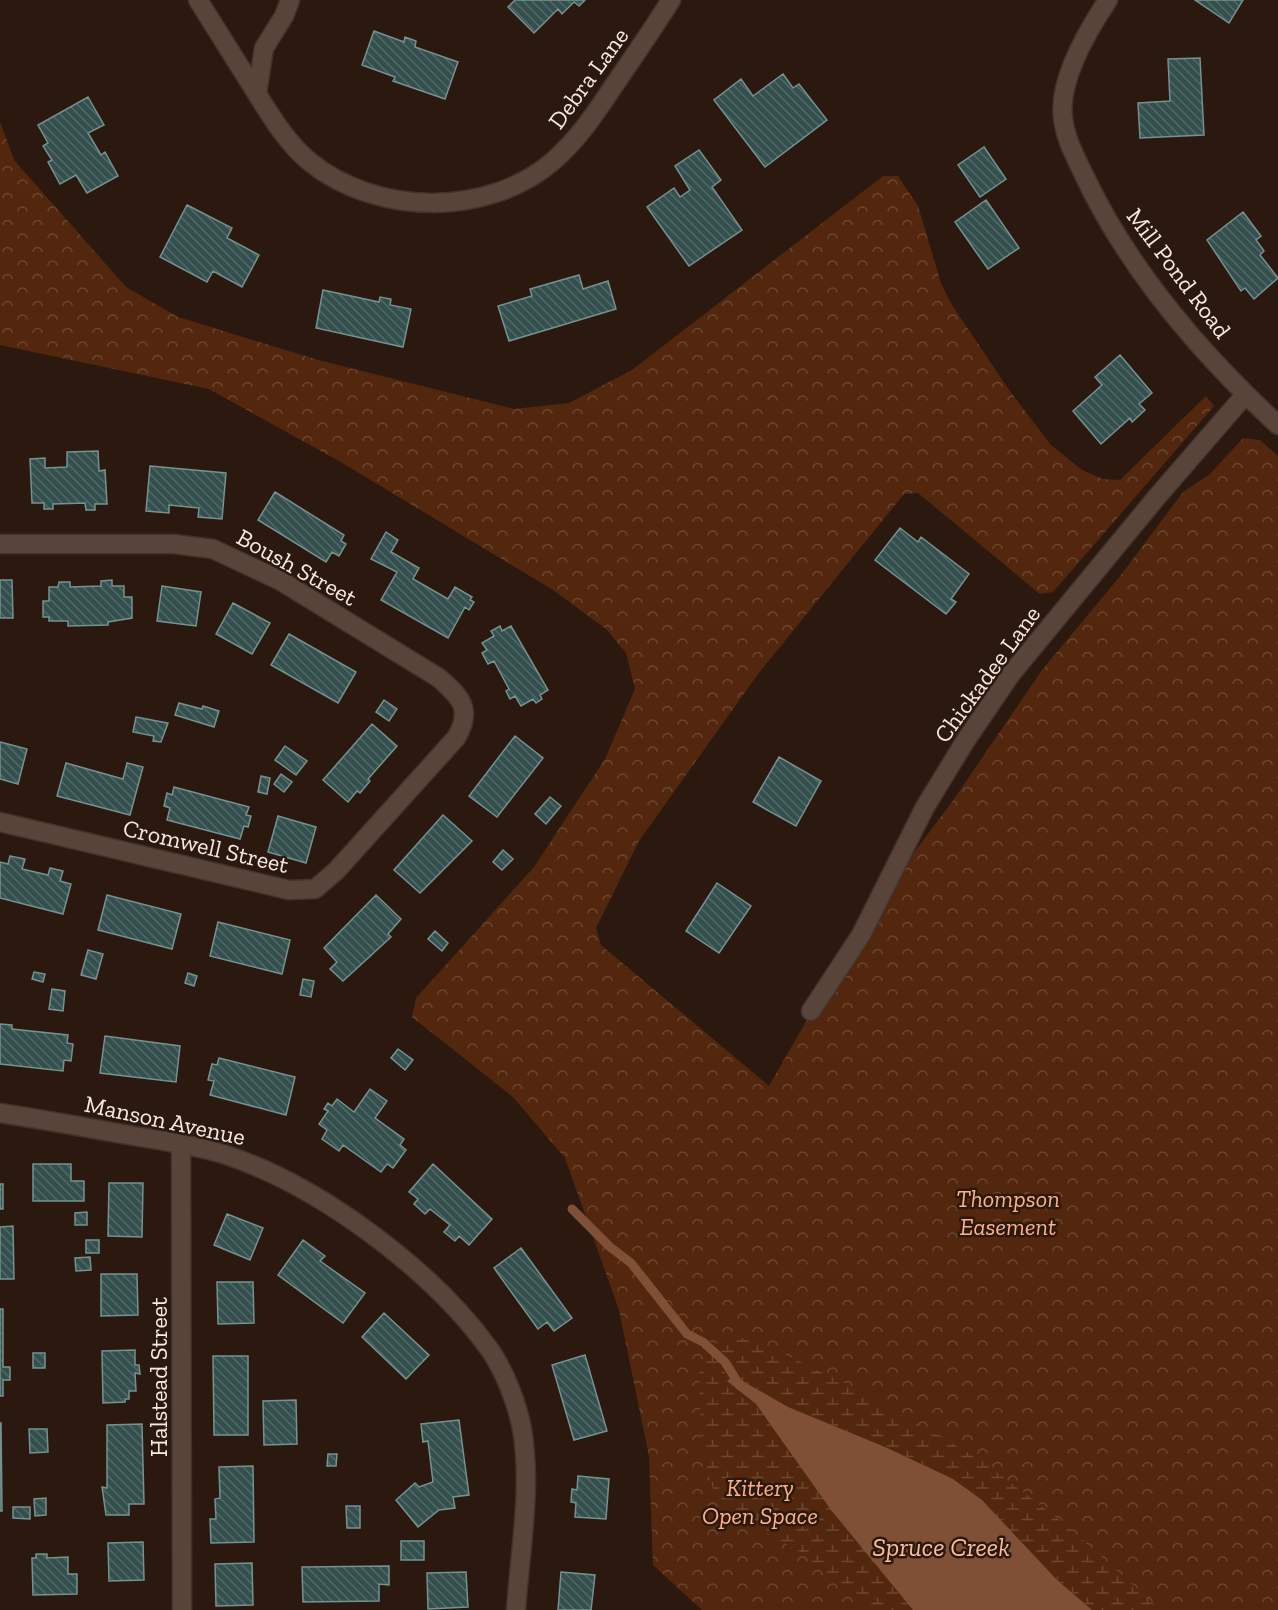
<svg xmlns="http://www.w3.org/2000/svg" width="1278" height="1610" font-family="'Zilla Slab',serif">
<defs>
<pattern id="forest-crowns" width="20" height="18" patternUnits="userSpaceOnUse" patternTransform="scale(1.5)"><rect width="20" height="18" fill="#53270d"/><path d="M2 6a3 3 0 1 1 6 0M12 15a3 3 0 1 1 6 0" fill="none" stroke="#6c4630"/></pattern>
<pattern id="wetland-marsh" width="20" height="14" patternUnits="userSpaceOnUse" patternTransform="scale(1.5)"><rect width="20" height="14" fill="#53270d"/><path d="M1 5h8M5 5V1M11 12h8M15 12V8" fill="none" stroke="#6c4630"/></pattern>
<pattern id="building-back-hatch" width="6" height="6" patternUnits="userSpaceOnUse" patternTransform="scale(1.5)"><rect width="6" height="6" fill="#34504e"/><path d="M-1 5l2 2M0 0l6 6M5-1l2 2" fill="none" stroke="#526967"/></pattern>
</defs>
<rect width="100%" height="100%" fill="#2b190f"/>
<!-- forest -->
<path fill="url(#forest-crowns)" d="M0,122L14,160L126,287L178,317L318,360L514,409L569,403L632,370L883,176H898L918,206L941,283L950,302L1009,390L1051,445L1082,470L1103,479L1120,480L1206,396L1214,406L1053,592L1040,594L918,493L904,494L758,674L639,841L596,928L601,945L769,1086L869,912L952,802L1042,670L1121,575L1183,492L1210,474L1243,438L1260,440L1278,456V1610H702L653,1565L649,1456L619,1310L565,1158L513,1097L412,1017L416,998L534,867L605,759L635,689L626,653L606,629L553,590L339,461L209,389L0,345Z"/>
<!-- wetland -->
<path fill="url(#wetland-marsh)" d="M749,1337L850,1386L980,1459L1063,1523L1161,1610H1092L1057,1580L982,1500L953,1479L885,1447L788,1407L734,1376L718,1346L727,1381L756,1404L913,1610H874L800,1552L717,1504L701,1446L699,1365L717,1343Z"/>
<!-- water -->
<path fill="#805036" d="M734,1376L788,1407L885,1447L953,1479L982,1500L1057,1580L1092,1610H913L831,1510L756,1404L727,1381Z"/>
<g fill="none" stroke-linecap="round" stroke-linejoin="round">
<!-- stream -->
<path stroke="#805036" stroke-width="9" d="M572,1209L610,1247L631,1263L687,1334L703,1342L725,1362L740,1386"/>
</g>
<!-- building -->
<path fill="url(#building-back-hatch)" stroke="#759290" stroke-width="1.5" d="M515,0H585L579,6L574,2L562,14L558,9L534,33L508,7Z
M1195,0H1243L1229,23Z
M374,31L404,42L405,37L416,41L415,47L458,62L445,99L393,81L395,77L362,65Z
M1200,58L1204,135L1140,138L1138,103L1170,101L1168,59Z
M783,74L793,88L799,84L827,120L765,167L714,100L741,79L753,96Z
M88,97L104,125L88,133L101,155L105,152L118,176L87,193L76,175L60,184L48,162L52,160L43,146L48,143L38,125Z
M984,147L1006,179L980,197L958,165Z
M699,150L721,180L712,187L742,230L689,266L647,207L674,188L680,197L690,190L675,166Z
M986,200L1019,248L988,269L955,222Z
M187,205L232,228L227,238L259,255L242,287L213,271L207,282L160,257Z
M1243,212L1261,236L1256,240L1264,251L1260,255L1278,278L1254,299L1245,288L1241,291L1207,240Z
M579,275L583,289L608,281L616,309L509,341L498,306L532,296L530,289Z
M323,290L379,302L380,297L391,299L390,305L411,309L403,347L316,328Z
M1120,355L1152,393L1139,404L1145,410L1132,422L1130,418L1101,444L1073,411L1102,385L1095,377Z
M98,451L99,471L105,470L107,504H95V510H86L85,503L53,504V509H44V503H32L30,459L45,458V468L67,467V452Z
M150,466L226,473L222,519L198,517L199,508L169,505V513L146,511Z
M275,492L344,535L341,541L346,544L339,556L332,552L326,562L258,520Z
M900,528L918,542L921,537L969,574L951,599L956,602L946,614L875,560Z
M386,532L398,540L391,552L419,568L413,579L448,599L455,587L472,597L470,600L474,602L469,610L465,607L448,638L381,600L397,572L371,559Z
M0,580H12L13,618H0Z
M112,580V586H124V597H132V618L108,622V625L68,626V621H49V617H43V601H49V587H58L59,582H70V587L101,586V581Z
M162,586L201,592L196,626L157,621Z
M233,603L270,623L252,654L216,634Z
M500,626L502,631L511,626L548,690L540,695L542,699L536,703L533,699L521,706L515,696L510,699L506,691L509,689L494,661L488,664L482,653L487,650L482,643L494,636L491,631Z
M289,634L356,672L338,703L271,665Z
M384,700L397,709L389,721L376,712Z
M179,703L202,709L203,706L219,711L214,727L175,715Z
M136,717L168,723L161,742L153,741L154,736L133,732Z
M372,724L397,746L368,779L370,781L360,793L357,791L348,802L323,780Z
M515,736L543,758L497,817L469,796Z
M0,742L27,749L18,784L0,779Z
M285,746L307,761L296,775L275,760Z
M779,757L821,781L796,826L753,802Z
M66,763L123,779L127,763L143,767L130,815L57,796Z
M281,774L292,782L284,792L274,784Z
M261,776L270,778L267,794L258,792Z
M174,787L249,807L246,815L251,816L248,827L244,826L240,839L167,820L170,808L164,806L167,793L172,795Z
M550,797L561,806L546,824L535,814Z
M443,815L472,841L420,893L394,870Z
M278,816L316,827L306,863L268,852Z
M503,850L513,859L502,870L493,862Z
M10,856L25,859L22,869L48,875L50,868L63,871L60,881L71,884L63,914L0,898V862L8,864Z
M717,883L751,906L719,953L686,931Z
M107,895L181,914L172,949L98,930Z
M376,895L401,919L388,934L391,937L343,981L330,969L337,962L324,948Z
M218,922L290,940L282,974L210,956Z
M435,931L448,943L442,951L428,939Z
M88,950L103,954L96,979L81,975Z
M34,972L45,974L43,982L32,979Z
M188,973L197,976L194,986L185,983Z
M303,979L314,981L311,997L300,995Z
M52,989L65,991L63,1011L49,1009Z
M0,1024L12,1025V1029L68,1035L67,1043L73,1044L71,1061L64,1060L63,1071L0,1064Z
M105,1036L180,1046L176,1082L100,1073Z
M398,1049L413,1060L405,1070L391,1058Z
M219,1058L295,1077L286,1115L210,1095L214,1081L208,1080L212,1064L217,1065Z
M370,1089L387,1101L375,1118L404,1139L400,1145L406,1150L393,1168L387,1164L381,1172L343,1145L339,1151L322,1139L327,1130L319,1124L328,1111L324,1109L328,1103L332,1106L337,1099L354,1112Z
M33,1164H71V1181H84V1201H33Z
M433,1164L492,1219L469,1245L459,1236L455,1241L444,1232L450,1225L430,1209L425,1214L414,1204L418,1199L409,1192Z
M109,1183H143L142,1237L108,1236Z
M0,1184H3V1209H0Z
M87,1212V1225H75V1213Z
M227,1214L263,1228L250,1260L214,1245Z
M13,1226L14,1279H0V1227Z
M86,1240H99V1253H86Z
M303,1240L325,1256L320,1261L365,1293L343,1323L278,1275Z
M521,1248L572,1318L554,1331L547,1322L538,1329L494,1268Z
M90,1257L91,1270L76,1271L75,1258Z
M101,1274H137L138,1315L101,1316Z
M217,1282H253L254,1323L218,1324Z
M0,1309H3V1367H10V1380H3V1396H0Z
M384,1313L429,1355L406,1379L362,1337Z
M135,1350V1365H139L140,1374L135,1373L136,1391H129V1399H125V1402L103,1403L102,1351Z
M33,1353H45V1368H33Z
M585,1355L607,1431L574,1440L552,1365Z
M213,1356H248V1435H214Z
M296,1400L297,1444L264,1445L263,1401Z
M459,1420L469,1495L453,1497L455,1508L439,1510L418,1527L396,1500L415,1483L419,1487L433,1482L428,1441L423,1442L421,1424Z
M1,1423L2,1511H0V1423Z
M142,1424L144,1504H129V1515H106L102,1487L107,1488V1425Z
M29,1429H47L48,1452L30,1453Z
M328,1454H337L336,1466H327Z
M253,1466L254,1542L211,1543L210,1519H216L215,1499L220,1498L219,1467Z
M578,1476L609,1479L606,1519L575,1517L576,1503L571,1502L572,1489L577,1490Z
M46,1498V1515L35,1516L34,1499Z
M346,1506H360V1528H347Z
M13,1507H30V1519L13,1518Z
M401,1541H424V1560H401Z
M143,1542L144,1580L109,1581L108,1543Z
M36,1554H47V1558L68,1557V1574H77V1594L33,1595L32,1558H36Z
M252,1563L253,1605L216,1606L215,1564Z
M389,1566V1585L379,1584V1601L303,1602L302,1567Z
M466,1572L468,1607L428,1609L427,1573Z
M561,1572L595,1575L591,1610H558Z"/>
<g fill="none" stroke-linecap="round" stroke-linejoin="round">
<!-- minor casing -->
<g stroke="#40322e" stroke-width="21">
<path id="minor" d="M198,0L257,94L264,48L284,16L290,0
M1108,0C1088,30 1058,81 1063,118C1065,138 1075,156 1083,173C1128,269 1201,354 1278,425
M257,94C272,118 288,144 310,162C377,216 487,217 552,162C579,139 596,112 615,84C634,56 653,29 671,0
M0,544H174L213,549L281,581L439,678C461,697 473,710 456,738L336,871L315,889L289,890L0,822
M811,1011L861,935L925,807L966,740L1011,674L1156,498L1245,395
M0,1113C45,1120 89,1128 134,1136C164,1141 194,1145 223,1154C317,1184 432,1269 490,1350C505,1372 517,1403 522,1429C532,1488 520,1551 516,1610
M181,1144L182,1610"/>
</g>
<!-- minor -->
<use href="#minor" stroke="#59443a" stroke-width="18"/>
</g>
<g text-anchor="middle" dominant-baseline="central" stroke-width="5" stroke-linejoin="round" paint-order="stroke">
<!-- street labels -->
<g font-size="24" fill="#f7eae4" stroke="#2b190f">
<text transform="translate(588 78) rotate(-54)">Debra Lane</text>
<text transform="translate(1179 273) rotate(53)">Mill Pond Road</text>
<text transform="translate(297 567) rotate(29)">Boush Street</text>
<text transform="translate(987 674) rotate(-54)">Chickadee Lane</text>
<text transform="translate(206 846) rotate(13)">Cromwell Street</text>
<text transform="translate(165 1120) rotate(12)">Manson Avenue</text>
<text transform="translate(158 1377) rotate(-90)">Halstead Street</text>
</g>
<!-- park labels -->
<g font-size="24" font-style="italic" fill="#feb088" stroke="#2b190f">
<text x="1008" y="1198">Thompson<tspan x="1008" dy="28">Easement</tspan></text>
<text x="760" y="1487">Kittery<tspan x="760" dy="28">Open Space</tspan></text>
</g>
<!-- water labels -->
<g font-size="26" font-style="italic" fill="#fbbd9d" stroke="#2b190f">
<text x="941" y="1547">Spruce Creek</text>
</g>
</g>
</svg>
